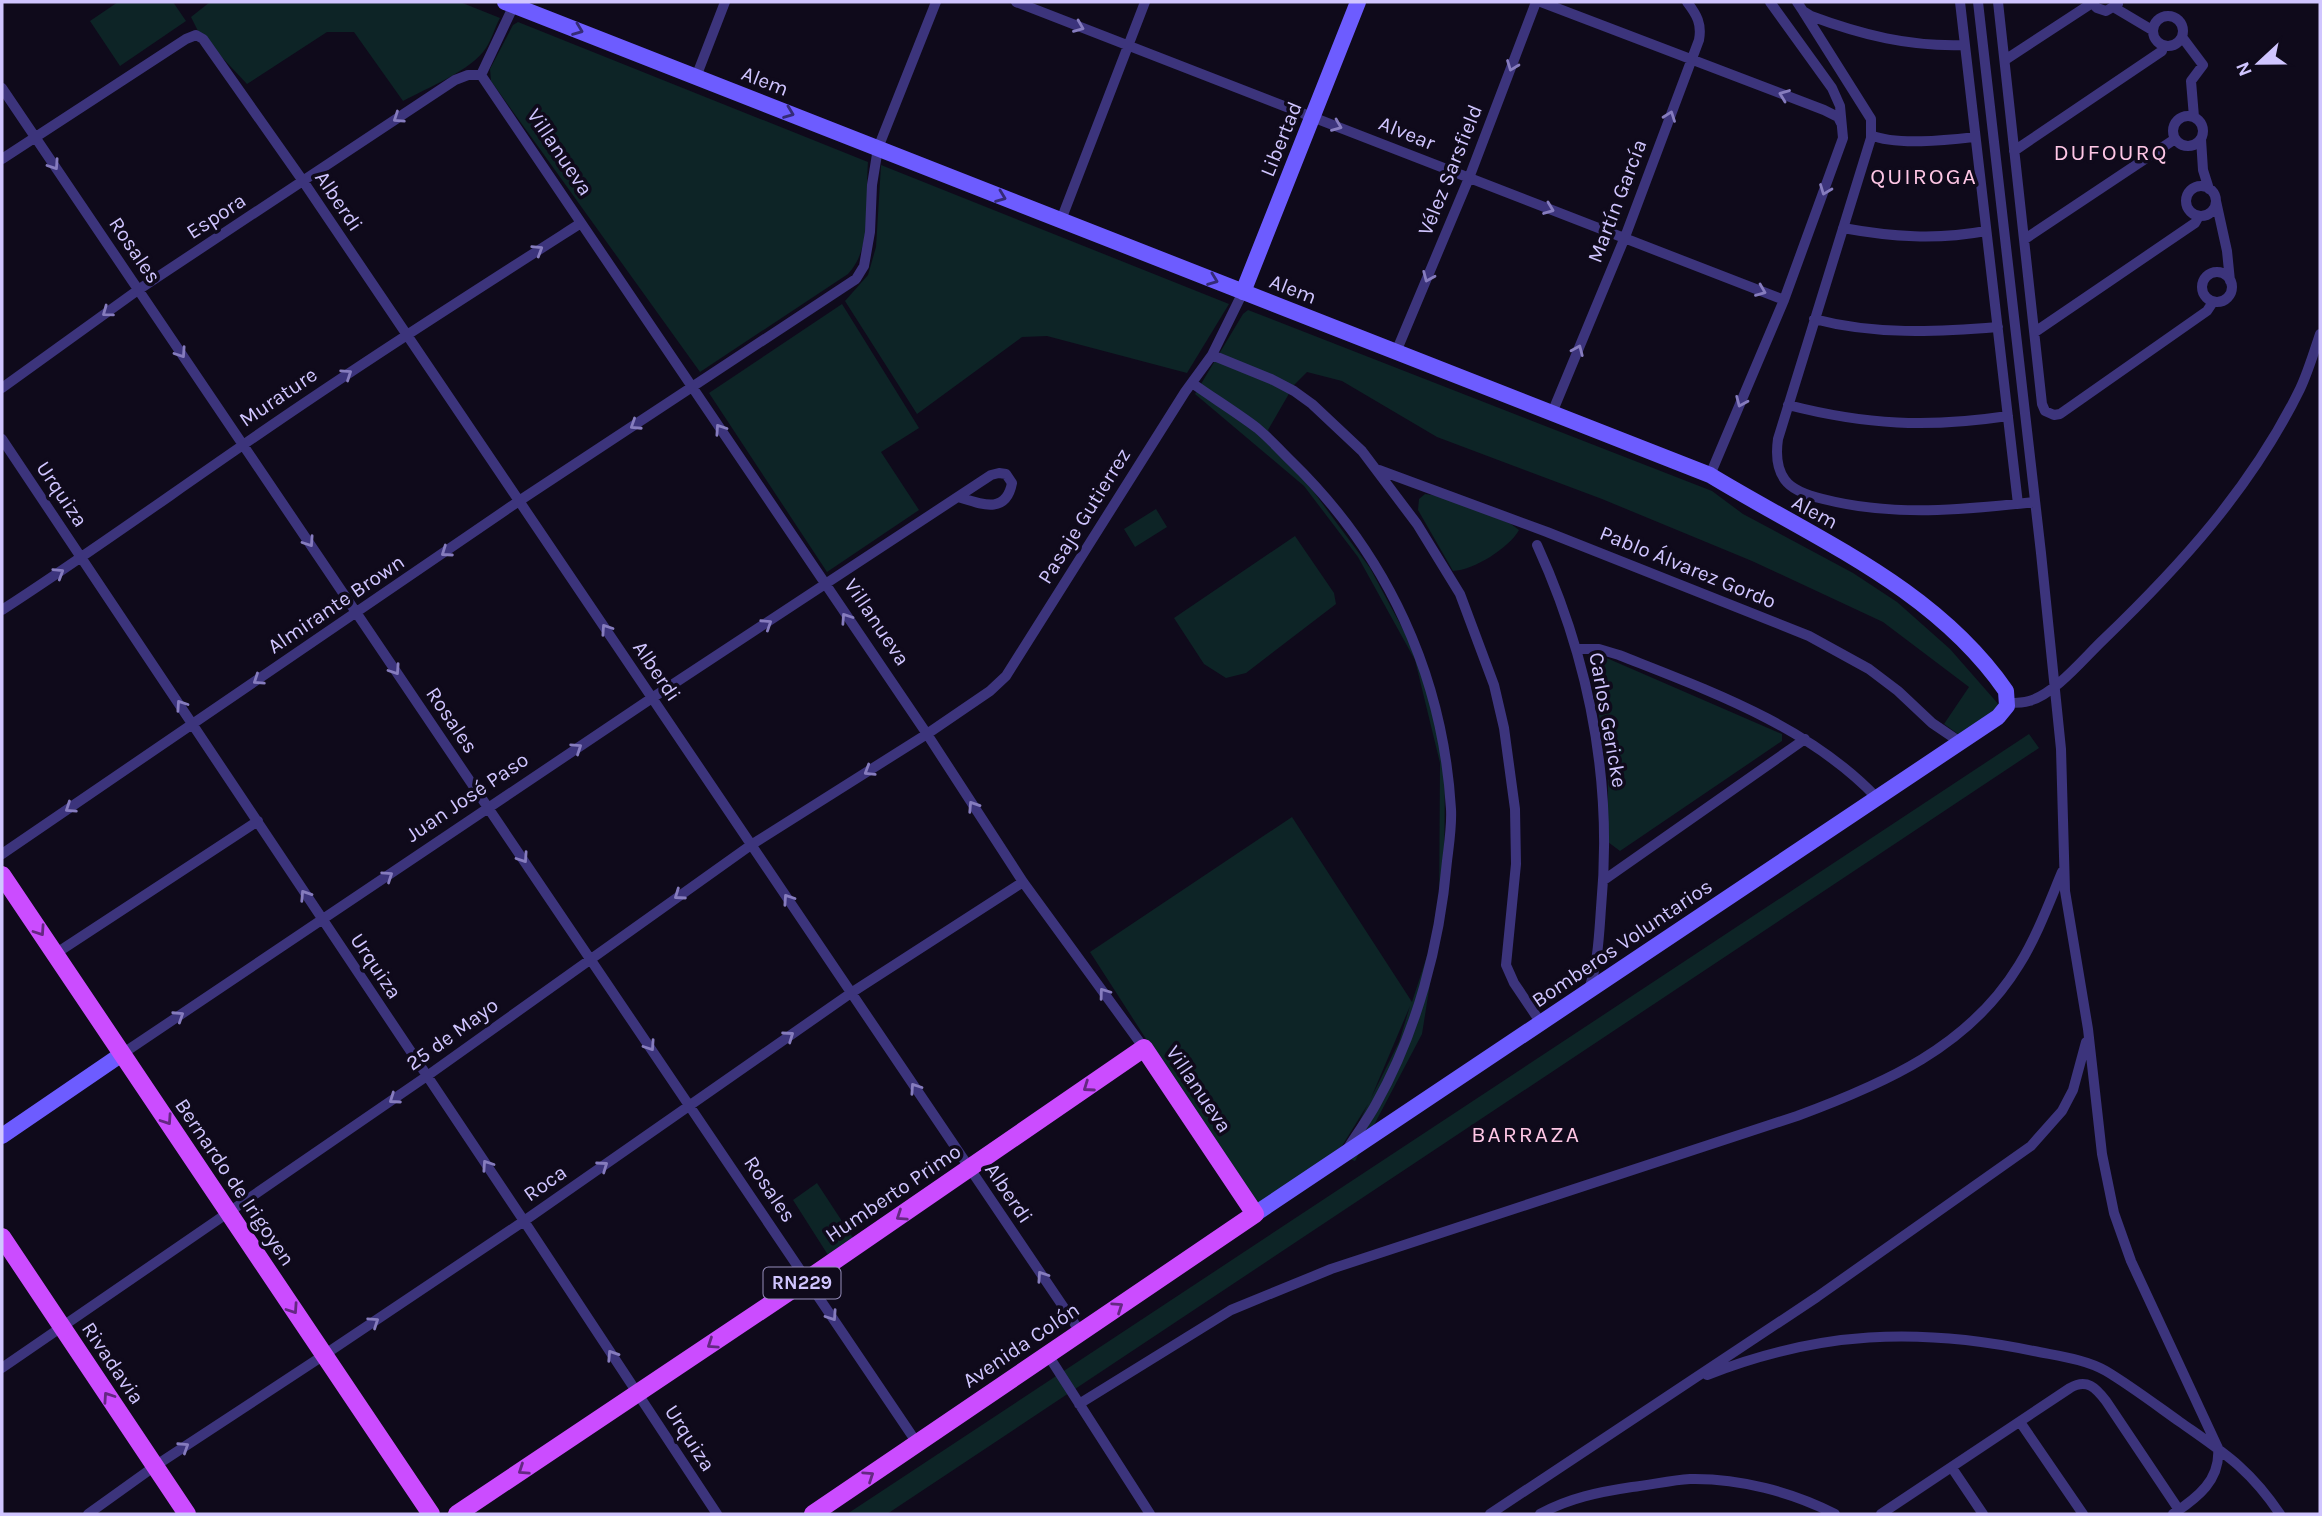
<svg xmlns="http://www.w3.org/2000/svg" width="2322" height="1516" font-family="Karla,sans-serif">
<rect width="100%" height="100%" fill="#0f0a1b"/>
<!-- green -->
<path fill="#0d2426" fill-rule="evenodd" d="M118,2H173L186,21L120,66L90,21Z
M210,2H460L500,18C495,27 492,39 486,48C472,70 427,88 403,101L354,32H327L247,84L199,33L191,17Z
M518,22L868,162C865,198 874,246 848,274L700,372L491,81L490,69L513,25Z
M881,165L1229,304L1187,373L1047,336L1022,337L917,414L845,301L868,275L876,247Z
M842,304L919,428L881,452L919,510L827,572L709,393Z
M1248,310L1712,491L1743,514L1853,573L1897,602L1950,649L2000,706L1960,735L1958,734L1944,724L1969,687L1883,622L1752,561L1602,499L1437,437L1342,381L1307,372L1294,385L1268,430L1370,568L1420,661L1445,766L1444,895L1422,1034L1355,1161L1342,1156L1368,1104L1342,1146L1255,1208L1090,952L1292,817L1412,1002L1439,919L1440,763L1415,660L1358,557L1304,486L1195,394L1243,314ZM1410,1006L1399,1042L1371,1098Z
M1425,494L1446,497L1511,524L1519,530C1509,548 1474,570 1453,571L1418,510L1419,499Z
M1156,509L1167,527L1135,547L1124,529Z
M1295,536L1334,593L1336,604L1246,673L1226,678L1204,664L1174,618Z
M1592,656H1602L1782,734V741L1620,851L1608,842V763L1589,663Z
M2029,734L2039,748L887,1514H847Z
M817,1183L853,1238L828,1255L793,1200Z"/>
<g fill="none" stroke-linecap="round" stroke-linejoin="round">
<!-- minor -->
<path stroke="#3c347c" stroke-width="10" d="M1016,2L1784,300
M1541,2L1824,110L1838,117L1841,123
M1797,2L1803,11L1811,16C1862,35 1910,47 1965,45
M1960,2L2018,504
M1978,2L2041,553L2061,749L2065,891L2088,1029L2102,1154L2114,1213L2131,1261L2218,1448C2221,1480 2197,1498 2173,1514
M1998,2L2042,404L2045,411L2054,415L2060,414L2207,311L2213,302
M2091,2L2097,8L2106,11L2118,4
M2115,8L2152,30
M1803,11L1871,119V138L1778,439C1776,453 1776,468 1785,480C1793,491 1810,496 1823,499C1893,517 1963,510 2035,502
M2153 31a15 15 0 1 1 30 0a15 15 0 1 1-30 0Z
M2182,37L2203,65L2191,81L2194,117
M2005,60L2092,3
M481,75L514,5
M696,77L725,2
M2,88L917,1443
M2173 131a15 15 0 1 1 30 0a15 15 0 1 1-30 0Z
M1871,135C1896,146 1948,140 1975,137
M2201,139L2203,170L2209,189
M2014,151L2162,51L2163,46
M2,159L186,39L196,35L203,39L303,181L1081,1333
M2186 201a15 15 0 1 1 30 0a15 15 0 1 1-30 0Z
M2216,201L2227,251L2230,281
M1061,220L1145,2
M1843,228C1892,237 1937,240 1986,231
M2025,239L2175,139
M2202 287a15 15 0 1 1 30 0a15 15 0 1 1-30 0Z
M1814,319C1874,335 1936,332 1998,327
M2035,332L2195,223L2199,216
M1396,352L1469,178L1536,2
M1212,355L1271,379L1294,391L1312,404L1362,451L1417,524L1460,594L1494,685L1504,728L1515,809L1516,864L1506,965L1514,983L1541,1023
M1192,383C1213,398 1236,412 1257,428C1269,438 1280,450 1291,461C1387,554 1443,675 1451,809C1452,826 1449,844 1447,861C1440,944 1417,1031 1376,1104C1368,1119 1357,1133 1348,1148
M2,388L138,290L455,80L468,75H481L927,734L1023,882L1144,1048
M1788,405C1866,425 1928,428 2008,416
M1552,413L1625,237L1699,40C1702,24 1697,15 1687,2
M2,439L524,1221L717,1514
M1379,470L1547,532L1809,636L1869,669L1898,691L1932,723L1960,742
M1710,475L1784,300L1843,138L1840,106L1832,88L1770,2
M1537,545C1589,659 1613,782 1601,908C1599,936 1598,965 1588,992
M2,610C84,557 163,500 243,445C354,368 467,296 581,223
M1577,649H1599L1619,655C1710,691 1809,726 1877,798
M2008,703C2015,703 2023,703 2029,701C2055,694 2084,658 2103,640C2181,565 2252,487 2300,389C2308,372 2314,352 2320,334
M2,854L519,501L856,279L864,266L870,232L872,185L878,148L936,2
M1604,880L1805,739
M55,954L258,821
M122,1054L652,698L991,475L999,473L1006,474L1012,483C1006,515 981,504 958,497
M1048,1355L1150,1514
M2,1368L427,1076L751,845L927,734L990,691L1006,676L1185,392L1212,355L1243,292
M1707,1375C1819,1331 1918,1327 2034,1351C2058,1356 2085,1359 2106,1371C2131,1386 2156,1405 2180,1422C2224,1453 2249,1468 2280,1514
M1079,1404L1231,1310L1331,1269L1797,1116C1884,1084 1969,1047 2019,965C2037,936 2049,903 2062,872
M2020,1422L2083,1514
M1952,1468L1983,1514
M88,1514L155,1466L324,1355L524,1221L851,993L1023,882
M1490,1514L1817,1297L2031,1146L2062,1111L2073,1090L2086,1042
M1540,1514C1569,1498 1599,1492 1632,1487C1651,1485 1671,1480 1690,1479C1739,1478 1792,1492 1835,1514
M1881,1514L2070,1388C2087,1378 2096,1388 2106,1401L2179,1510"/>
<!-- secondary -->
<path stroke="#6d5cff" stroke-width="16" d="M505,2L1710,475C1815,539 1934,587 2006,691L2007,706L1998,717L1255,1214
M1243,292L1358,2
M2,1136L122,1054"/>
<!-- primary -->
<path stroke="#cb4cff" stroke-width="18" d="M2,875L431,1514
M2,1237L187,1514
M457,1514L808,1279L1144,1048L1255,1214L813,1514"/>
</g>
<!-- one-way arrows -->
<defs><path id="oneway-chevron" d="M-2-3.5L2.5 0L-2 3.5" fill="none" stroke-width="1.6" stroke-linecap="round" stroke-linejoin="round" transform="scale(1.75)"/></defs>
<g stroke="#867cbe">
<use href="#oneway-chevron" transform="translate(1079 27) rotate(22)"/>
<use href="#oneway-chevron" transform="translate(1512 66) rotate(111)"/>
<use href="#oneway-chevron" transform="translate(1784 95) rotate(-159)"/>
<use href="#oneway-chevron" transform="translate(1670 116) rotate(-70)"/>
<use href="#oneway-chevron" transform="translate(398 118) rotate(146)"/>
<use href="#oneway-chevron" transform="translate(1337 126) rotate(22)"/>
<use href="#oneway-chevron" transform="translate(54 165) rotate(56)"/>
<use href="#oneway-chevron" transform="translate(1825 190) rotate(111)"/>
<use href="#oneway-chevron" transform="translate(1549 209) rotate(21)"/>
<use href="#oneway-chevron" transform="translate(538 250) rotate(-32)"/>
<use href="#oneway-chevron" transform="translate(1428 277) rotate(113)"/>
<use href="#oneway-chevron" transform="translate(1761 291) rotate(22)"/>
<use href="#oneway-chevron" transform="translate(107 312) rotate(144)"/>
<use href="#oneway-chevron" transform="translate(1578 350) rotate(-67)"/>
<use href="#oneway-chevron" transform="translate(181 353) rotate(56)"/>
<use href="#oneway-chevron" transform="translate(347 374) rotate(-34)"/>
<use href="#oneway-chevron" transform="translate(1741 402) rotate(113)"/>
<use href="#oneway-chevron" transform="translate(635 425) rotate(147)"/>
<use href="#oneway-chevron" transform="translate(720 429) rotate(-124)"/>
<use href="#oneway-chevron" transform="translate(309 542) rotate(56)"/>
<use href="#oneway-chevron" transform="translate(446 552) rotate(145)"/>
<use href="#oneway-chevron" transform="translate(59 573) rotate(-32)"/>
<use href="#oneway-chevron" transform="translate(846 618) rotate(-124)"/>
<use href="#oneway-chevron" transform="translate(767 624) rotate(-33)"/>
<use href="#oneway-chevron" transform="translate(606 629) rotate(-124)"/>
<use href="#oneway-chevron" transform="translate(395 670) rotate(56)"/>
<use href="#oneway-chevron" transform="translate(258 680) rotate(146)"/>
<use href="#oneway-chevron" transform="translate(181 705) rotate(-124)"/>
<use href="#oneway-chevron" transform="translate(577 748) rotate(-34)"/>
<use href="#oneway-chevron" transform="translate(869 771) rotate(148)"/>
<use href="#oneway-chevron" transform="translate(973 806) rotate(-123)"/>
<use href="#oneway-chevron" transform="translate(70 808) rotate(146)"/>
<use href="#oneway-chevron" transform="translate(523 858) rotate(56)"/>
<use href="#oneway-chevron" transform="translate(388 876) rotate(-34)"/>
<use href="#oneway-chevron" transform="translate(305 895) rotate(-123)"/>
<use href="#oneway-chevron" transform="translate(679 895) rotate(145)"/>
<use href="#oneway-chevron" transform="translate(788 899) rotate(-124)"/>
<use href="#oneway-chevron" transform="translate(1104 993) rotate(-126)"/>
<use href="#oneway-chevron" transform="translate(179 1016) rotate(-33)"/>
<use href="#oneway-chevron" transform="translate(789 1036) rotate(-35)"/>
<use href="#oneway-chevron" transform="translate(650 1046) rotate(56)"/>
<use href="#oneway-chevron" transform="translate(915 1088) rotate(-124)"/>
<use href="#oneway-chevron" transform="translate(394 1099) rotate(145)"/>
<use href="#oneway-chevron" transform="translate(487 1165) rotate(-124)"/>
<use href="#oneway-chevron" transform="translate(603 1166) rotate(-35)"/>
<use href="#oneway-chevron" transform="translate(1042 1276) rotate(-124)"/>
<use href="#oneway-chevron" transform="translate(832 1316) rotate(56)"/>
<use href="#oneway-chevron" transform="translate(374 1322) rotate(-34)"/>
<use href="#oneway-chevron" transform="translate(612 1355) rotate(-123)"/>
<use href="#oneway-chevron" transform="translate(184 1447) rotate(-33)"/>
</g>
<g stroke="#352b76">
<use href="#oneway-chevron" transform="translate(578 30) rotate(21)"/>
<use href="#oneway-chevron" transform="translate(789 113) rotate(21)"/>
<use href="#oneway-chevron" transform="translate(1001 197) rotate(21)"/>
<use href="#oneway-chevron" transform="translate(1213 280) rotate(21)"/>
</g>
<g stroke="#642882">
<use href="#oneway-chevron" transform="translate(40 931) rotate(56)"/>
<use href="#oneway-chevron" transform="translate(1088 1087) rotate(145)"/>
<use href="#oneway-chevron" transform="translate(167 1120) rotate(56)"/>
<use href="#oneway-chevron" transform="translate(901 1216) rotate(146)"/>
<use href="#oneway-chevron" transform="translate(1118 1307) rotate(-34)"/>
<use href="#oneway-chevron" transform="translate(293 1309) rotate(56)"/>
<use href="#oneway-chevron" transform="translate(712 1344) rotate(146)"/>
<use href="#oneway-chevron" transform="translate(108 1397) rotate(-124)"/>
<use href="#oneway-chevron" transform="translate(523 1470) rotate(146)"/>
<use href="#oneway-chevron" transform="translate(869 1476) rotate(-34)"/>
</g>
<g text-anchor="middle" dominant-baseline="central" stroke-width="7" stroke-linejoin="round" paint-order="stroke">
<!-- shield labels -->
<rect fill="#0f0a1b" stroke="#968dbb" stroke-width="2" x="763.5" y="1267.5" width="77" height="31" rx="5"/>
<g font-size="19" font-weight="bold" fill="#d0c5ff">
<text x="802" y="1283">RN229</text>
</g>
<!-- street labels -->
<g font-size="21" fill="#d0c5ff" stroke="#0f0a1b">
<text transform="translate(765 81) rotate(21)">Alem</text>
<text transform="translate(1407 133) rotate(22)">Alvear</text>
<text transform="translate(1281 139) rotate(-68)">Libertad</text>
<text transform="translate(560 152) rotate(56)">Villanueva</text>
<text transform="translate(1450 170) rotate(-68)">Vélez Sarsfield</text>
<text transform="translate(339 201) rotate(56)">Alberdi</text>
<text transform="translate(1617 201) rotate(-69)">Martín García</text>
<text transform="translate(216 216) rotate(-33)">Espora</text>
<text transform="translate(135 250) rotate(56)">Rosales</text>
<text transform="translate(1293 289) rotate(21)">Alem</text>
<text transform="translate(278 397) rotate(-34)">Murature</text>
<text transform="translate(62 494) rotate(56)">Urquiza</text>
<text transform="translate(1815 512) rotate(28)">Alem</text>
<text transform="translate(1084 516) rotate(-58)">Pasaje Gutierrez</text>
<text transform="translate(1688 567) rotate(22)">Pablo Álvarez Gordo</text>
<text transform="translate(336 604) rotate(-34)">Almirante Brown</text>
<text transform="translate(877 622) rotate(56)">Villanueva</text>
<text transform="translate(657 671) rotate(56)">Alberdi</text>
<text transform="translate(452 720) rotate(56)">Rosales</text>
<text transform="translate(1608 720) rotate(80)">Carlos Gericke</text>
<text transform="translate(467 797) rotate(-34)">Juan José Paso</text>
<text transform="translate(1622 943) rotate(-34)">Bomberos Voluntarios</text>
<text transform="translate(376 966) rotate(56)">Urquiza</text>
<text transform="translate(452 1034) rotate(-36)">25 de Mayo</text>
<text transform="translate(1199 1089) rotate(56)">Villanueva</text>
<text transform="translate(235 1182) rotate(56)">Bernardo de Irigoyen</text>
<text transform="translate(545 1183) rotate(-35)">Roca</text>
<text transform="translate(770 1189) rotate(56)">Rosales</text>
<text transform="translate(893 1193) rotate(-34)">Humberto Primo</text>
<text transform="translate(1009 1193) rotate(56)">Alberdi</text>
<text transform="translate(1021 1345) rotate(-34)">Avenida Colón</text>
<text transform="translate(113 1363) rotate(56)">Rivadavia</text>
<text transform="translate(690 1438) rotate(57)">Urquiza</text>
</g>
<!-- neighbourhood labels -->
<g font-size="23" letter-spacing="2" fill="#ffc7e6" stroke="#0f0a1b">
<text x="2111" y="152">DUFOURQ</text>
<text x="1924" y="176">QUIROGA</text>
<text x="1526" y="1134">BARRAZA</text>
</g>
</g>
<!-- border -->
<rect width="2322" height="1516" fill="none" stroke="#d0c5ff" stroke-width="7"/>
<!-- north arrow -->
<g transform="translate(2259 63) rotate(248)" stroke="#0f0a1b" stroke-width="5" paint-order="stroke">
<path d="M0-5L12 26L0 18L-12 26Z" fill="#d0c5ff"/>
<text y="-10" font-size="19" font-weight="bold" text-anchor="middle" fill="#d0c5ff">N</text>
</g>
</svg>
